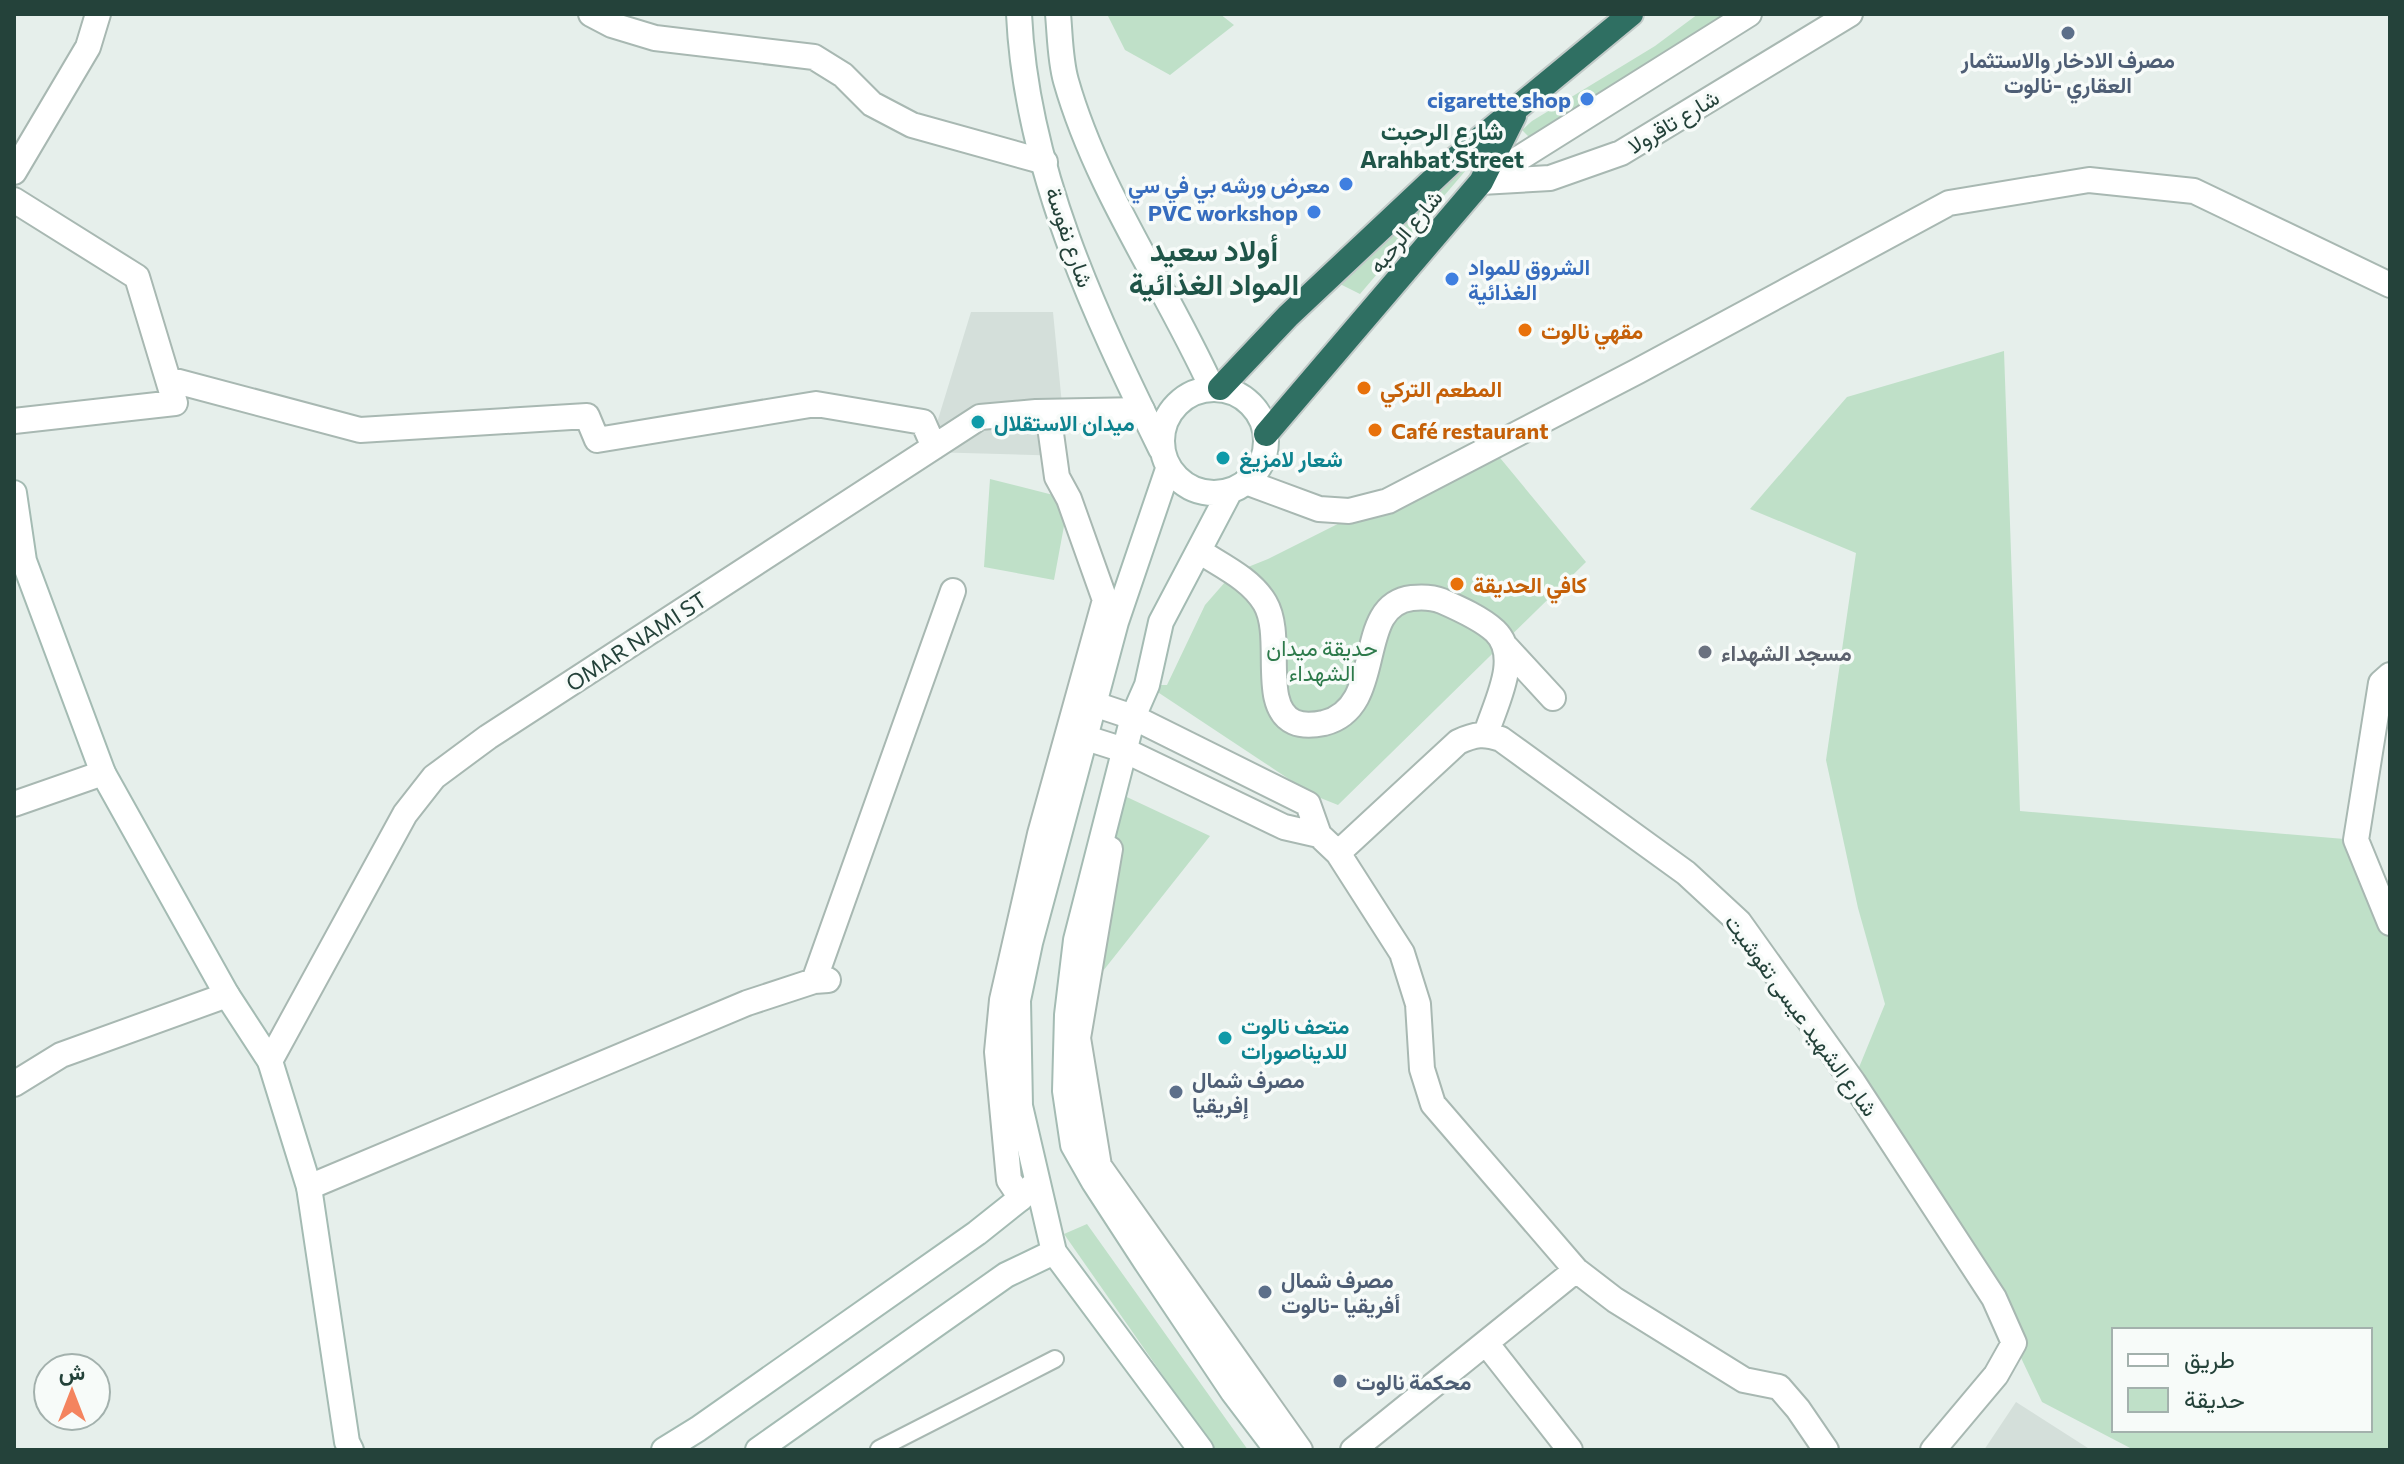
<svg xmlns="http://www.w3.org/2000/svg" width="2404" height="1464" font-family="Commissioner,Vazirmatn,sans-serif">
<rect width="100%" height="100%" fill="#e6efeb"/>
<!-- built -->
<path fill="#d4dfda" d="M971,312H1053L1067,456L928,452Z
M2016,1402L2091,1450H1984Z"/>
<!-- green -->
<path fill="#bfe0c8" fill-rule="evenodd" d="M1107,14H1220L1234,25L1170,75L1125,50Z
M1698,14H1750L1536,144L1522,130L1532,121L1655,46Z
M1479,155L1360,294L1340,284Z
M2004,351L2020,811L2356,840L2390,923V1450H2134L2042,1402L2014,1343L1853,1082L1885,1004L1858,908L1826,760L1856,553L1750,509L1847,397ZM2114,1330H2370V1430H2114Z
M1491,447L1586,562L1338,805L1313,795L1147,685H1167L1205,605L1233,573L1268,559Z
M990,479L1069,499L1054,580L984,567Z
M1114,791L1210,836L1099,976Z
M1087,1224L1248,1450H1215L1064,1234Z"/>
<g fill="none" stroke-linecap="round" stroke-linejoin="round">
<!-- lane casing -->
<g stroke="#a8b8b2" stroke-width="20">
<path id="lane" d="M879,1449L1055,1359"/>
</g>
<!-- street casing -->
<g stroke="#a8b8b2" stroke-width="28">
<path id="street" d="M591,14L612,25L655,38L814,57L843,75L872,104L912,125L1045,162
M14,172L88,47L98,14
M1483,181L1749,14
M1481,182L1550,178L1621,153L1850,14
M14,200L137,277L175,403L14,421
M168,379L360,430L587,416L597,440L816,404L923,422L934,447
M1246,482L1319,509L1349,511L1388,501L1638,371L1949,203L2089,180L2194,191L2390,285
M1199,551C1222,566 1251,579 1265,603C1285,637 1259,706 1294,722C1303,726 1314,725 1324,723C1388,707 1352,605 1412,598C1422,597 1432,597 1442,601C1458,608 1481,618 1495,631C1522,657 1495,704 1486,734
M1506,647L1553,698
M2390,675L2381,683L2356,840L2390,923
M1094,704L1133,717L1308,804L1319,835L1338,853L1402,953L1418,1004L1422,1069L1433,1104L1576,1270L1615,1300L1744,1380L1779,1387L1798,1409L1826,1450
M1083,737L1124,750L1284,827L1319,835
M14,804L103,773
M1110,849L1078,1038L1099,1166L1300,1450
M1338,853L1458,742C1475,734 1484,733 1501,739L1686,873L1739,922L1853,1082L1994,1298L2014,1343L1996,1375L1933,1450
M814,981L953,591
M270,1061L405,814L434,777L488,737L980,417L1036,412L1142,410
M14,1084L61,1055L227,995
M309,1187L747,1003L814,981L828,980
M1021,1198L1009,1180L997,1052L1002,1000L1040,834L1105,600L1069,499L1057,477L1048,412
M1486,1343L1570,1450
M1353,1450L1576,1270"/>
</g>
<!-- secondary casing -->
<g stroke="#a4bbb3" stroke-width="28">
<path id="secondary" d="M1019,14C1026,168 1094,313 1161,449
M1058,14C1060,35 1060,60 1066,81C1097,190 1165,285 1212,388
M1162 441a52 52 0 1 1 104 0a52 52 0 1 1-104 0Z
M1168,469L1116,622L1030,943L1018,1000L1020,1106L1054,1252L1201,1450
M1230,491L1161,622L1147,685L1133,717L1076,940L1067,1015L1065,1091L1073,1145L1094,1182L1146,1262L1233,1392L1277,1450
M14,493L24,561L103,773L227,995L270,1061L309,1187L347,1442L351,1450
M664,1450L698,1429L977,1233L1021,1198L1037,1181
M758,1450L1006,1275L1054,1252"/>
</g>
<!-- highway casing -->
<g stroke="#c2cac8" stroke-width="28">
<path id="highway" d="M1220,388L1288,316L1454,160L1631,14
M1266,434L1481,182L1514,116"/>
</g>
<!-- lane -->
<use href="#lane" stroke="#fff" stroke-width="16"/>
<!-- street -->
<use href="#street" stroke="#fff" stroke-width="24"/>
<!-- secondary -->
<use href="#secondary" stroke="#fff" stroke-width="24"/>
<!-- highway -->
<use href="#highway" stroke="#2f6f62" stroke-width="24"/>
</g>
<!-- markers -->
<g fill="#5c6f8a" stroke="#f7fbf9" stroke-width="3">
<circle cx="2068" cy="33" r="8"/>
<circle cx="1176" cy="1092" r="8"/>
<circle cx="1265" cy="1292" r="8"/>
<circle cx="1340" cy="1381" r="8"/>
</g>
<g fill="#3f7fe0" stroke="#f7fbf9" stroke-width="3">
<circle cx="1587" cy="99" r="8"/>
<circle cx="1346" cy="184" r="8"/>
<circle cx="1314" cy="212" r="8"/>
<circle cx="1452" cy="279" r="8"/>
</g>
<g fill="#e8710a" stroke="#f7fbf9" stroke-width="3">
<circle cx="1525" cy="330" r="8"/>
<circle cx="1364" cy="388" r="8"/>
<circle cx="1375" cy="430" r="8"/>
<circle cx="1457" cy="584" r="8"/>
</g>
<g fill="#0f9aa8" stroke="#f7fbf9" stroke-width="3">
<circle cx="978" cy="422" r="8"/>
<circle cx="1223" cy="458" r="8"/>
<circle cx="1225" cy="1038" r="8"/>
</g>
<circle fill="#6b7280" stroke="#f7fbf9" stroke-width="3" cx="1705" cy="652" r="8"/>
<g text-anchor="middle" dominant-baseline="central" stroke-width="7" stroke-linejoin="round" paint-order="stroke">
<!-- service labels -->
<g font-size="22" font-weight="bold" fill="#4e5e75" stroke="#f7fbf9" text-anchor="start">
<text x="2068" y="59" text-anchor="middle">مصرف الادخار والاستثمار<tspan x="2068" dy="25">العقاري -نالوت</tspan></text>
<text x="1192" y="1079">مصرف شمال<tspan x="1192" dy="25">إفريقيا</tspan></text>
<text x="1281" y="1279">مصرف شمال<tspan x="1281" dy="25">أفريقيا -نالوت</tspan></text>
<text x="1356" y="1381">محكمة نالوت</text>
</g>
<!-- shop labels -->
<g font-size="22" font-weight="bold" fill="#366cbe" stroke="#f7fbf9" text-anchor="end">
<text x="1571" y="99">cigarette shop</text>
<text x="1330" y="184">معرض ورشه بي في سي</text>
<text x="1298" y="212">PVC workshop</text>
<text x="1468" y="266" text-anchor="start">الشروق للمواد<tspan x="1468" dy="25">الغذائية</tspan></text>
</g>
<!-- street labels -->
<g font-size="22" fill="#24423a" stroke="#f7fbf9">
<text transform="translate(1673 121) rotate(-31)">شارع تاقرولا</text>
<text transform="translate(1405 231) rotate(-50)">شارع الرحبه</text>
<text transform="translate(1070 237) rotate(71)">شارع نفوسة</text>
<text transform="translate(636 641) rotate(-33)">OMAR NAMI ST</text>
<text transform="translate(1802 1015) rotate(54)">شارع الشهيد عيسى تفوشيت</text>
</g>
<!-- food labels -->
<g font-size="22" font-weight="bold" fill="#c56008" stroke="#f7fbf9" text-anchor="start">
<text x="1541" y="330">مقهي نالوت</text>
<text x="1380" y="388">المطعم التركي</text>
<text x="1391" y="430">Café restaurant</text>
<text x="1473" y="584">كافي الحديقة</text>
</g>
<!-- culture labels -->
<g font-size="22" font-weight="bold" fill="#0d838f" stroke="#f7fbf9" text-anchor="start">
<text x="994" y="422">ميدان الاستقلال</text>
<text x="1239" y="458">شعار لامزيغ</text>
<text x="1241" y="1025">متحف نالوت<tspan x="1241" dy="25">للديناصورات</tspan></text>
</g>
<!-- park labels -->
<g font-size="22" fill="#2d7a4b" stroke="#f7fbf9">
<text x="1322" y="647">حديقة ميدان<tspan x="1322" dy="25">الشهداء</tspan></text>
</g>
<!-- worship labels -->
<g font-size="22" font-weight="bold" fill="#5b616d" stroke="#f7fbf9" text-anchor="start">
<text x="1721" y="652">مسجد الشهداء</text>
</g>
<!-- neighbourhood labels -->
<g font-size="24" font-weight="bold" fill="#1f5548" stroke="#f7fbf9">
<text x="1442" y="130">شارع الرحبت<tspan x="1442" dy="28">Arahbat Street</tspan></text>
</g>
<!-- district labels -->
<g font-size="30" font-weight="bold" fill="#1f5548" stroke="#f7fbf9">
<text x="1214" y="248">أولاد سعيد<tspan x="1214" dy="34">المواد الغذائية</tspan></text>
</g>
</g>
<!-- border -->
<rect width="2404" height="1464" fill="none" stroke="#24423a" stroke-width="32"/>
<!-- legend -->
<rect x="2112" y="1328" width="260" height="104" fill="#f7fbf9" stroke="#a3b1ad" stroke-width="2"/>
<rect x="2128" y="1354" width="40" height="12" fill="#ffffff" stroke="#a3b1ad" stroke-width="2"/>
<text x="2184" y="1368" font-size="24" fill="#24423a">طريق</text>
<rect x="2128" y="1388" width="40" height="24" fill="#bfe0c8" stroke="#a3b1ad" stroke-width="2"/>
<text x="2184" y="1408" font-size="24" fill="#24423a">حديقة</text>
<!-- north arrow -->
<g transform="translate(72 1392)"><circle r="38" fill="#f7fbf9" stroke="#a3b1ad" stroke-width="2"/>
<path d="M0-6L14 30L0 20L-14 30Z" fill="#f4845f"/>
<text y="-12" font-size="22" font-weight="bold" text-anchor="middle" fill="#24423a">ش</text>
</g>
</svg>
